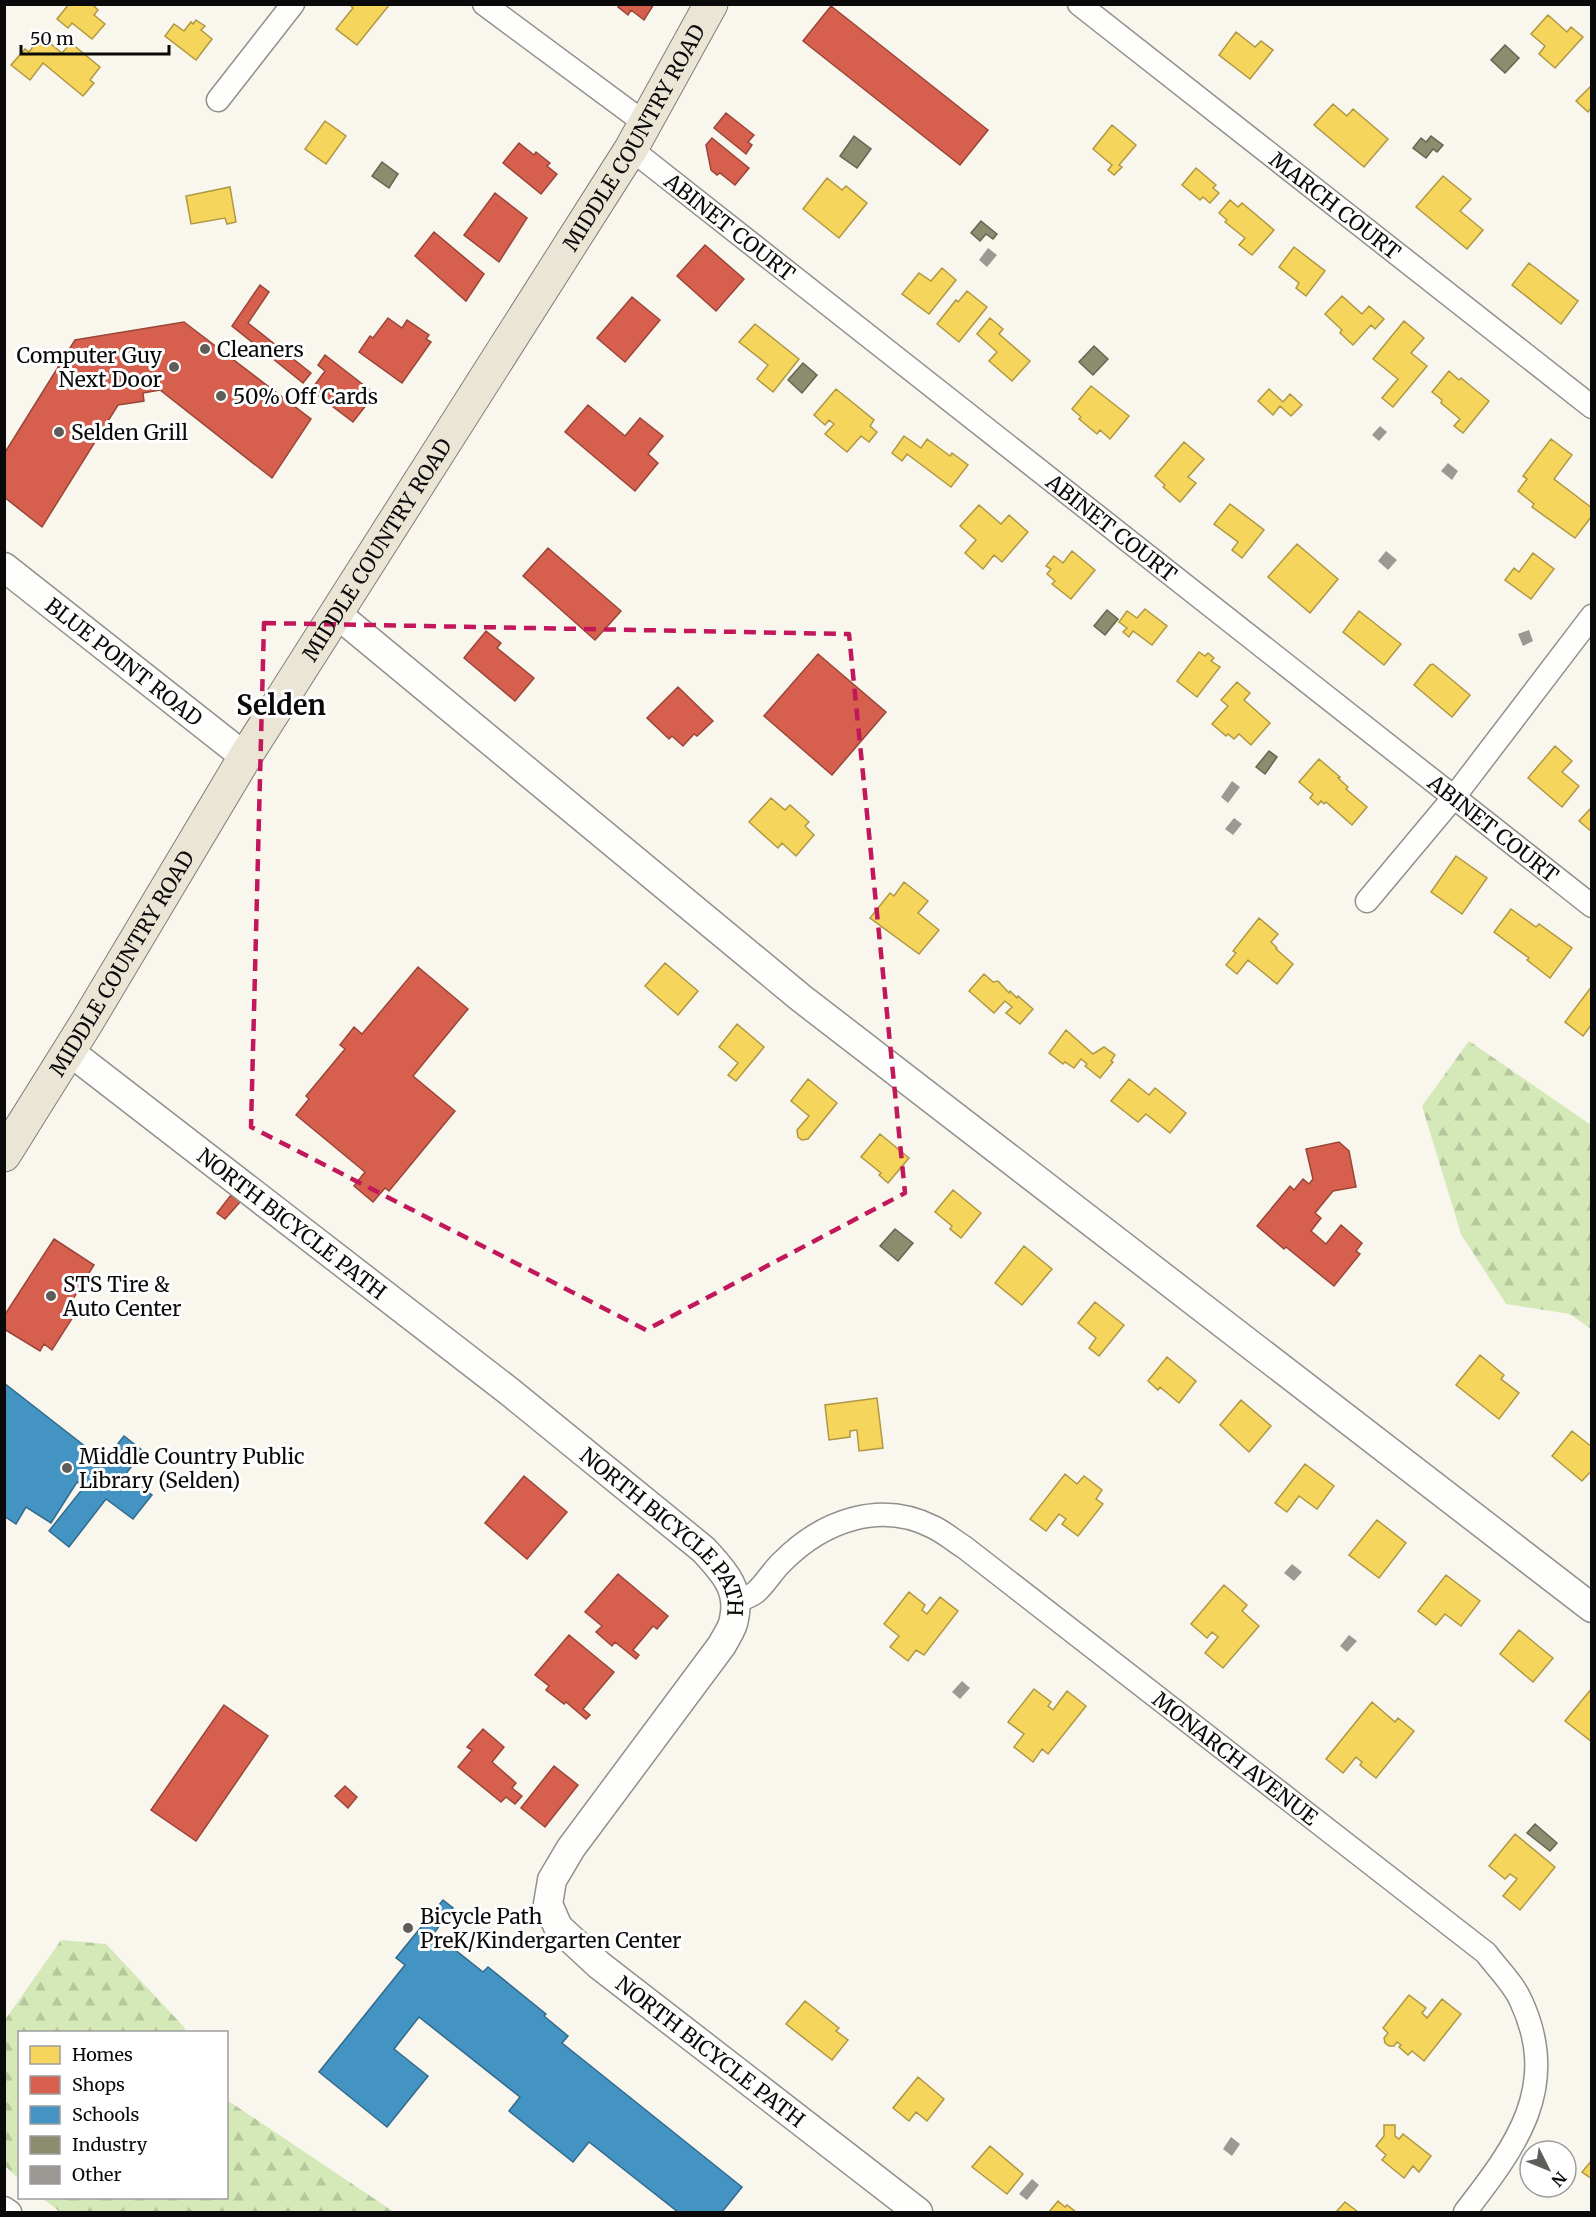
<svg xmlns="http://www.w3.org/2000/svg" width="1596" height="2217" font-family="Merriweather,serif">
<defs>
<pattern id="forest-firs" width="22" height="20" patternUnits="userSpaceOnUse" patternTransform="scale(1.5)"><rect width="22" height="20" fill="#d5e9b8"/><path d="M5 1l3.5 6h-7zM16 11l3.5 6h-7z" fill="#b6c69d"/></pattern>
</defs>
<rect width="100%" height="100%" fill="#f9f6ed"/>
<!-- forest -->
<path fill="url(#forest-firs)" d="M1469,1041L1591,1125V1329L1570,1314L1506,1304L1461,1234L1422,1106Z
M61,1940L106,1944L184,2027L186,2032H20L19,2179L5,2166V2020Z
M227,2100L394,2212H60L42,2198H226Z"/>
<!-- homes -->
<path fill="#f6d55c" stroke="#af9843" stroke-width="1.5" d="M69,4H92L98,10L94,15L105,24L92,39L72,23L68,28L57,19Z
M349,4H390L357,45L336,29L353,8Z
M1548,15L1567,32L1571,27L1583,37L1555,68L1539,54L1545,46L1531,34Z
M196,20L205,26L201,30L212,39L196,60L165,36L174,24L184,31L191,22L193,24Z
M1236,32L1255,47L1261,41L1273,50L1250,79L1219,55Z
M41,36L62,53L71,43L100,67L90,80L94,83L83,96L43,63L30,80L11,65L25,49L29,52Z
M1592,85V107L1588,112L1576,101Z
M1333,104L1347,116L1353,109L1388,139L1364,167L1314,125Z
M325,121L346,136L326,164L305,149Z
M1112,125L1136,145L1119,165L1122,167L1114,175L1108,170L1112,165L1093,149Z
M1196,168L1216,185L1213,188L1219,193L1210,203L1203,197L1200,200L1182,185Z
M1443,176L1471,199L1460,211L1483,230L1467,249L1416,207Z
M827,178L842,190L846,186L867,203L839,238L803,209Z
M230,187L236,222L227,224L225,218L191,224L186,196Z
M1230,200L1238,207L1242,203L1274,230L1252,255L1239,245L1245,238L1225,222L1227,220L1219,213Z
M1294,247L1325,271L1306,296L1296,288L1299,283L1279,267Z
M1529,263L1578,301L1561,324L1512,285Z
M942,268L956,280L929,314L902,294L919,273L931,281Z
M967,291L987,307L959,342L937,324L956,300L958,302Z
M1342,296L1362,314L1369,306L1384,319L1375,329L1371,325L1353,345L1340,333L1342,330L1325,314Z
M990,318L1003,329L999,334L1030,361L1012,381L989,361L997,352L977,334Z
M1404,321L1424,338L1411,353L1427,366L1393,407L1382,398L1398,379L1373,359Z
M755,324L799,359L773,392L757,379L768,365L739,342Z
M1449,371L1459,380L1461,378L1489,401L1463,433L1454,426L1460,419L1441,403L1442,400L1432,392Z
M1091,386L1129,416L1110,439L1100,430L1097,434L1079,419L1081,417L1072,409Z
M836,389L874,420L870,426L877,432L869,442L861,436L847,452L825,434L834,424L829,420L825,425L814,415Z
M1269,389L1283,402L1290,394L1302,405L1291,416L1280,406L1273,415L1258,401Z
M904,436L921,448L927,439L950,456L952,453L968,465L951,487L907,454L902,461L892,453Z
M1551,439L1572,455L1554,479L1592,508V516L1575,538L1532,507L1534,504L1518,491L1527,479L1523,476Z
M1184,442L1204,459L1188,477L1196,483L1180,502L1163,487L1165,485L1155,476Z
M1230,504L1264,530L1242,558L1232,550L1238,542L1214,524Z
M979,505L1001,524L1009,515L1028,532L1002,562L994,555L983,569L965,553L976,540L960,526Z
M1297,544L1338,579L1310,613L1268,577Z
M1072,551L1095,570L1071,599L1052,584L1055,581L1047,574L1051,569L1046,566L1054,556L1063,563Z
M1533,553L1554,569L1531,599L1505,580L1514,568L1519,572Z
M1145,609L1167,626L1152,645L1133,631L1129,637L1123,632L1127,628L1119,622L1127,611L1137,618Z
M1359,611L1401,644L1384,665L1343,632Z
M1199,652L1205,656L1208,653L1214,658L1211,661L1220,667L1197,697L1177,681Z
M1433,664L1470,695L1452,717L1414,685L1430,665Z
M1237,682L1250,693L1244,700L1270,723L1251,745L1239,734L1234,739L1228,734L1226,736L1212,724L1228,706L1221,700Z
M1555,746L1572,761L1562,772L1579,786L1562,807L1528,778Z
M1319,759L1340,777L1338,778L1348,787L1346,789L1367,807L1352,825L1326,802L1324,804L1321,801L1318,805L1310,798L1313,794L1299,782Z
M771,798L785,810L790,805L809,822L805,826L814,835L796,856L782,843L778,848L749,822Z
M1592,807V832L1579,821Z
M1456,856L1487,878L1462,914L1431,892Z
M904,882L928,901L918,913L939,930L919,954L870,918L890,893L894,896Z
M1511,909L1536,927L1539,924L1572,948L1550,978L1527,960L1529,958L1494,932Z
M1259,918L1278,934L1271,942L1277,948L1276,949L1293,964L1277,984L1248,960L1237,974L1226,965L1236,953L1233,951Z
M665,963L698,991L678,1015L645,986Z
M984,974L993,982L998,981L1009,993L1010,991L1017,998L1018,996L1033,1009L1020,1024L1006,1013L1012,1007L1005,1001L994,1013L969,991Z
M1592,986V1024L1583,1036L1565,1022Z
M737,1024L764,1047L736,1081L728,1075L738,1063L719,1047Z
M1066,1030L1093,1054L1104,1047L1115,1055L1111,1061L1113,1062L1100,1078L1085,1066L1087,1064L1081,1059L1074,1068L1065,1062L1063,1064L1049,1053Z
M808,1079L837,1103L808,1139L802,1140L798,1137L797,1130L809,1116L791,1101Z
M1129,1079L1149,1095L1155,1088L1186,1113L1170,1133L1146,1114L1138,1122L1111,1101Z
M880,1134L909,1158L888,1183L879,1175L881,1173L861,1157Z
M953,1190L981,1213L961,1238L950,1229L952,1226L935,1212Z
M1024,1246L1052,1269L1022,1305L995,1283Z
M1095,1302L1124,1325L1099,1356L1089,1348L1096,1338L1078,1323Z
M1480,1355L1504,1375L1501,1379L1519,1393L1499,1419L1456,1385Z
M1167,1357L1196,1381L1179,1403L1160,1387L1158,1390L1148,1381Z
M877,1398L883,1448L859,1451L857,1430L850,1431V1437L829,1440L825,1405Z
M1241,1400L1271,1426L1249,1452L1220,1425Z
M1572,1431L1592,1447V1470L1582,1481L1552,1456Z
M1305,1464L1334,1486L1317,1509L1299,1496L1287,1512L1275,1503Z
M1065,1474L1077,1484L1084,1476L1102,1490L1096,1499L1103,1504L1078,1536L1062,1524L1066,1519L1059,1514L1046,1531L1030,1519Z
M1377,1520L1406,1543L1379,1578L1349,1555Z
M1446,1575L1480,1601L1461,1626L1445,1614L1436,1625L1418,1611Z
M1224,1585L1247,1605L1242,1611L1259,1626L1223,1668L1205,1653L1218,1637L1212,1632L1207,1638L1191,1624Z
M909,1592L925,1605L922,1610L927,1614L940,1597L958,1611L924,1655L916,1650L908,1661L890,1647L899,1636L884,1624Z
M1519,1630L1553,1658L1533,1682L1500,1654Z
M1592,1688V1742L1565,1721Z
M1034,1689L1051,1702L1048,1706L1053,1710L1067,1691L1086,1706L1048,1754L1042,1749L1033,1762L1014,1747L1024,1734L1008,1722Z
M1372,1702L1395,1722L1398,1718L1414,1731L1376,1778L1360,1765L1362,1762L1356,1757L1343,1773L1326,1759Z
M1515,1834L1555,1867L1520,1910L1503,1896L1517,1879L1510,1874L1505,1879L1489,1866Z
M1409,1995L1426,2008L1422,2013L1427,2018L1442,1999L1461,2014L1424,2061L1412,2051L1408,2055L1399,2047L1401,2045L1397,2042L1394,2046H1389L1385,2043L1384,2038L1388,2033L1383,2028Z
M805,2001L839,2028L836,2031L848,2040L832,2060L786,2024Z
M918,2077L944,2099L927,2121L916,2112L909,2121L893,2108Z
M1384,2125H1395V2136L1399,2139L1403,2134L1431,2156L1419,2172L1413,2166L1404,2178L1382,2160L1386,2155L1376,2146L1384,2136Z
M990,2146L1023,2174L1007,2194L972,2167Z
M1592,2160V2179L1582,2172Z
M1058,2201L1065,2207L1067,2205L1076,2212H1049Z
M1345,2202L1358,2212H1336Z"/>
<!-- shops -->
<path fill="#d6604d" stroke="#994639" stroke-width="1.5" d="M620,4H654L644,20L631,10L628,15L618,7Z
M831,6L988,130L960,165L803,41Z
M726,113L754,135L748,142L752,145L746,154L714,128Z
M712,138L749,168L735,185L720,173L717,175L711,170L706,145Z
M519,143L534,155L536,152L550,163L547,166L557,174L541,194L503,163Z
M495,193L527,218L499,262L464,235Z
M434,232L484,274L466,301L415,256Z
M705,245L744,279L716,311L677,276Z
M260,285L269,292L248,323L311,373L303,383L232,326Z
M632,297L660,320L625,362L597,338Z
M388,318L402,328L407,320L429,335L426,339L431,342L402,383L359,352L370,336L373,338Z
M184,322L311,419L272,478L160,390L143,393L144,401L118,405L42,527L4,497V454L75,340Z
M325,355L375,394L353,422L311,390L325,371L318,365Z
M588,405L625,436L640,418L663,436L648,454L658,463L635,491L565,432Z
M548,548L621,611L595,640L523,576Z
M486,631L501,643L497,648L534,678L515,701L464,658Z
M818,654L886,712L832,775L764,716Z
M678,687L713,721L697,736L694,734L683,746L672,736L669,739L647,718Z
M418,967L468,1009L413,1076L455,1111L389,1191L385,1188L373,1202L354,1186L365,1172L296,1115L309,1099L306,1096L345,1049L340,1045L354,1027L362,1034Z
M1339,1142L1349,1151L1356,1187L1333,1191L1315,1213L1321,1218L1311,1231L1326,1244L1341,1225L1362,1243L1356,1251L1360,1254L1334,1286L1286,1247L1284,1249L1257,1226L1290,1186L1294,1190L1303,1179L1309,1184L1313,1179L1306,1149Z
M231,1195L240,1202L225,1219L217,1213Z
M54,1239L94,1265L65,1312L73,1317L52,1350L44,1344L40,1351L4,1329V1316Z
M524,1476L567,1512L527,1559L485,1523Z
M618,1574L668,1616L657,1629L653,1626L633,1650L639,1655L636,1659L615,1642L612,1646L596,1632L602,1626L585,1612Z
M569,1635L614,1672L583,1709L590,1715L586,1719L566,1702L564,1704L546,1690L549,1686L535,1675Z
M224,1705L268,1736L196,1841L151,1810Z
M483,1729L504,1747L492,1762L516,1783L512,1788L522,1796L515,1804L506,1797L501,1802L458,1767L472,1750L467,1747Z
M554,1766L578,1785L545,1827L521,1808Z
M345,1786L357,1797L348,1808L335,1796Z"/>
<!-- schools -->
<path fill="#4393c3" stroke="#326a8c" stroke-width="1.5" d="M4,1383L104,1461L124,1436L143,1451L125,1475L152,1495L133,1519L106,1499L69,1547L49,1531L84,1487L77,1482L51,1523L26,1507L16,1524L4,1516Z
M443,1900L453,1908L434,1933L483,1972L488,1967L546,2014L544,2016L568,2036L562,2043L742,2187L722,2212H678L589,2142L573,2162L509,2111L520,2097L419,2017L394,2049L428,2076L387,2127L319,2072L405,1965L396,1958Z"/>
<!-- industry -->
<path fill="#8c8c6e" stroke="#656550" stroke-width="1.5" d="M1505,45L1519,58L1505,73L1491,60Z
M854,136L871,149L857,168L840,156Z
M1431,136L1443,145L1437,152L1433,149L1426,158L1413,148L1421,138L1426,142Z
M382,162L398,174L389,188L372,176Z
M981,221L997,234L993,239L986,234L980,241L971,233Z
M1094,346L1108,359L1093,375L1079,362Z
M803,363L817,375L802,393L788,380Z
M1107,610L1118,619L1105,635L1094,626Z
M1269,751L1277,757L1265,774L1256,767Z
M895,1229L913,1243L898,1261L880,1246Z
M1535,1824L1557,1843L1550,1851L1527,1833Z"/>
<!-- building -->
<path fill="#9c9894" d="M988,248L997,255L987,267L979,260Z
M1380,426L1387,432L1379,441L1372,435Z
M1448,463L1458,471L1452,480L1441,471Z
M1386,551L1397,560L1388,570L1378,561Z
M1529,630L1533,641L1523,646L1518,634Z
M1232,781L1240,787L1228,803L1221,797Z
M1234,818L1242,824L1233,835L1225,829Z
M1292,1564L1302,1572L1294,1581L1284,1573Z
M1349,1635L1357,1641L1347,1652L1340,1646Z
M962,1681L970,1688L960,1699L952,1692Z
M1231,2137L1240,2144L1232,2156L1223,2149Z
M1032,2179L1039,2185L1027,2200L1019,2194Z"/>
<g fill="none" stroke-linecap="round" stroke-linejoin="round">
<!-- minor casing -->
<g stroke="#92908c" stroke-width="25">
<g id="minor">
<path d="M484,4L646,124"/>
<path id="s1" d="M1079,4L1592,407"/>
<path d="M218,100L293,4"/>
<path id="s2" d="M631,149L1592,906"/>
<path d="M1367,901L1454,797L1592,616"/>
<path id="s3" d="M735,1602C742,1599 750,1597 756,1592C766,1583 773,1570 783,1561C823,1521 880,1500 933,1527C944,1532 954,1541 964,1547L1486,1953C1497,1968 1514,1984 1521,2001C1561,2087 1516,2146 1465,2212"/>
<path d="M4,2208L10,2212"/>
</g>
</g>
<!-- tertiary casing -->
<g stroke="#92908c" stroke-width="31">
<g id="tertiary">
<path id="s4" d="M4,567L245,757"/>
<path d="M337,614L801,998L1592,1608"/>
<path id="s5" d="M69,1051L510,1392L704,1550C722,1570 741,1588 734,1619C733,1628 726,1637 722,1645L571,1848L552,1880L548,1904L558,1927L599,1965L918,2212"/>
</g>
</g>
<!-- primary casing -->
<g stroke="#7f7e7a" stroke-width="35">
<g id="primary">
<path id="s6" d="M4,1155L87,1022L245,757L631,149L711,4"/>
</g>
</g>
<!-- minor -->
<use href="#minor" stroke="#fefefc" stroke-width="22"/>
<!-- tertiary -->
<use href="#tertiary" stroke="#fefefc" stroke-width="28"/>
<!-- primary -->
<use href="#primary" stroke="#ebe5d6" stroke-width="33"/>
</g>
<!-- marked area -->
<path fill="none" stroke="#c2185b" stroke-width="4.5" stroke-dasharray="12 8" stroke-linejoin="round" d="M264,623L849,634L905,1193L646,1330L251,1127Z"/>
<!-- markers -->
<g fill="#5e5d59" stroke="#fff" stroke-width="2">
<circle cx="205" cy="349" r="6"/>
<circle cx="174" cy="367" r="6"/>
<circle cx="221" cy="396" r="6"/>
<circle cx="59" cy="432" r="6"/>
<circle cx="51" cy="1296" r="6"/>
<circle cx="67" cy="1468" r="6"/>
<circle cx="408" cy="1928" r="6"/>
</g>
<g text-anchor="middle" dominant-baseline="central" stroke-width="6" stroke-linejoin="round" paint-order="stroke">
<!-- street labels -->
<g font-size="21" fill="#0a0a0a" stroke="#fff">
<text stroke="none"><textPath href="#s6" startOffset="1197">MIDDLE COUNTRY ROAD</textPath></text>
<text stroke="none"><textPath href="#s1" startOffset="326">MARCH COURT</textPath></text>
<text stroke="none"><textPath href="#s2" startOffset="126">ABINET COURT</textPath></text>
<text stroke="none"><textPath href="#s2" startOffset="612">ABINET COURT</textPath></text>
<text stroke="none"><textPath href="#s6" startOffset="711">MIDDLE COUNTRY ROAD</textPath></text>
<text stroke="none"><textPath href="#s4" startOffset="153">BLUE POINT ROAD</textPath></text>
<text stroke="none"><textPath href="#s2" startOffset="1098">ABINET COURT</textPath></text>
<text stroke="none"><textPath href="#s6" startOffset="225">MIDDLE COUNTRY ROAD</textPath></text>
<text stroke="none"><textPath href="#s5" startOffset="282">NORTH BICYCLE PATH</textPath></text>
<text stroke="none"><textPath href="#s5" startOffset="768">NORTH BICYCLE PATH</textPath></text>
<text stroke="none"><textPath href="#s3" startOffset="610">MONARCH AVENUE</textPath></text>
<text stroke="none"><textPath href="#s5" startOffset="1452">NORTH BICYCLE PATH</textPath></text>
</g>
<!-- poi labels -->
<g font-size="21" fill="#0a0a0a" stroke="#fff" text-anchor="start">
<text x="217" y="349">Cleaners</text>
<text x="162" y="355" text-anchor="end">Computer Guy<tspan x="162" dy="24">Next Door</tspan></text>
<text x="233" y="396">50% Off Cards</text>
<text x="71" y="432">Selden Grill</text>
<text x="63" y="1284">STS Tire &amp;<tspan x="63" dy="24">Auto Center</tspan></text>
<text x="79" y="1456">Middle Country Public<tspan x="79" dy="24">Library (Selden)</tspan></text>
<text x="420" y="1916">Bicycle Path<tspan x="420" dy="24">PreK/Kindergarten Center</tspan></text>
</g>
<!-- district labels -->
<g font-size="27" font-weight="bold" fill="#0a0a0a" stroke="#fff">
<text x="281" y="705">Selden</text>
</g>
</g>
<!-- border -->
<rect width="1596" height="2217" fill="none" stroke="#0a0a0a" stroke-width="12"/>
<!-- legend -->
<rect x="18" y="2031" width="210" height="168" fill="#ffffff" stroke="#9d9d9d" stroke-width="1.5"/>
<rect x="30" y="2046" width="30" height="18" fill="#f6d55c" stroke="#9d9d9d" stroke-width="1.5"/>
<text x="72" y="2061" font-size="18" fill="#0a0a0a">Homes</text>
<rect x="30" y="2076" width="30" height="18" fill="#d6604d" stroke="#9d9d9d" stroke-width="1.5"/>
<text x="72" y="2091" font-size="18" fill="#0a0a0a">Shops</text>
<rect x="30" y="2106" width="30" height="18" fill="#4393c3" stroke="#9d9d9d" stroke-width="1.5"/>
<text x="72" y="2121" font-size="18" fill="#0a0a0a">Schools</text>
<rect x="30" y="2136" width="30" height="18" fill="#8c8c6e" stroke="#9d9d9d" stroke-width="1.5"/>
<text x="72" y="2151" font-size="18" fill="#0a0a0a">Industry</text>
<rect x="30" y="2166" width="30" height="18" fill="#9c9894" stroke="#9d9d9d" stroke-width="1.5"/>
<text x="72" y="2181" font-size="18" fill="#0a0a0a">Other</text>
<!-- north arrow -->
<g transform="translate(1548 2169) rotate(133)"><circle r="28" fill="#ffffff" stroke="#9d9d9d" stroke-width="1.5"/>
<path d="M0-4.5L10 22L0 15L-10 22Z" fill="#5e5d59"/>
<text y="-9" font-size="16" font-weight="bold" text-anchor="middle" fill="#0a0a0a">N</text>
</g>
<!-- scale -->
<path d="M21 45v9h148v-9" fill="none" stroke="#0a0a0a" stroke-width="3"/>
<text x="30" y="45" font-size="18" fill="#0a0a0a" stroke="#ffffff" stroke-width="4.5" paint-order="stroke">50 m</text>
</svg>
